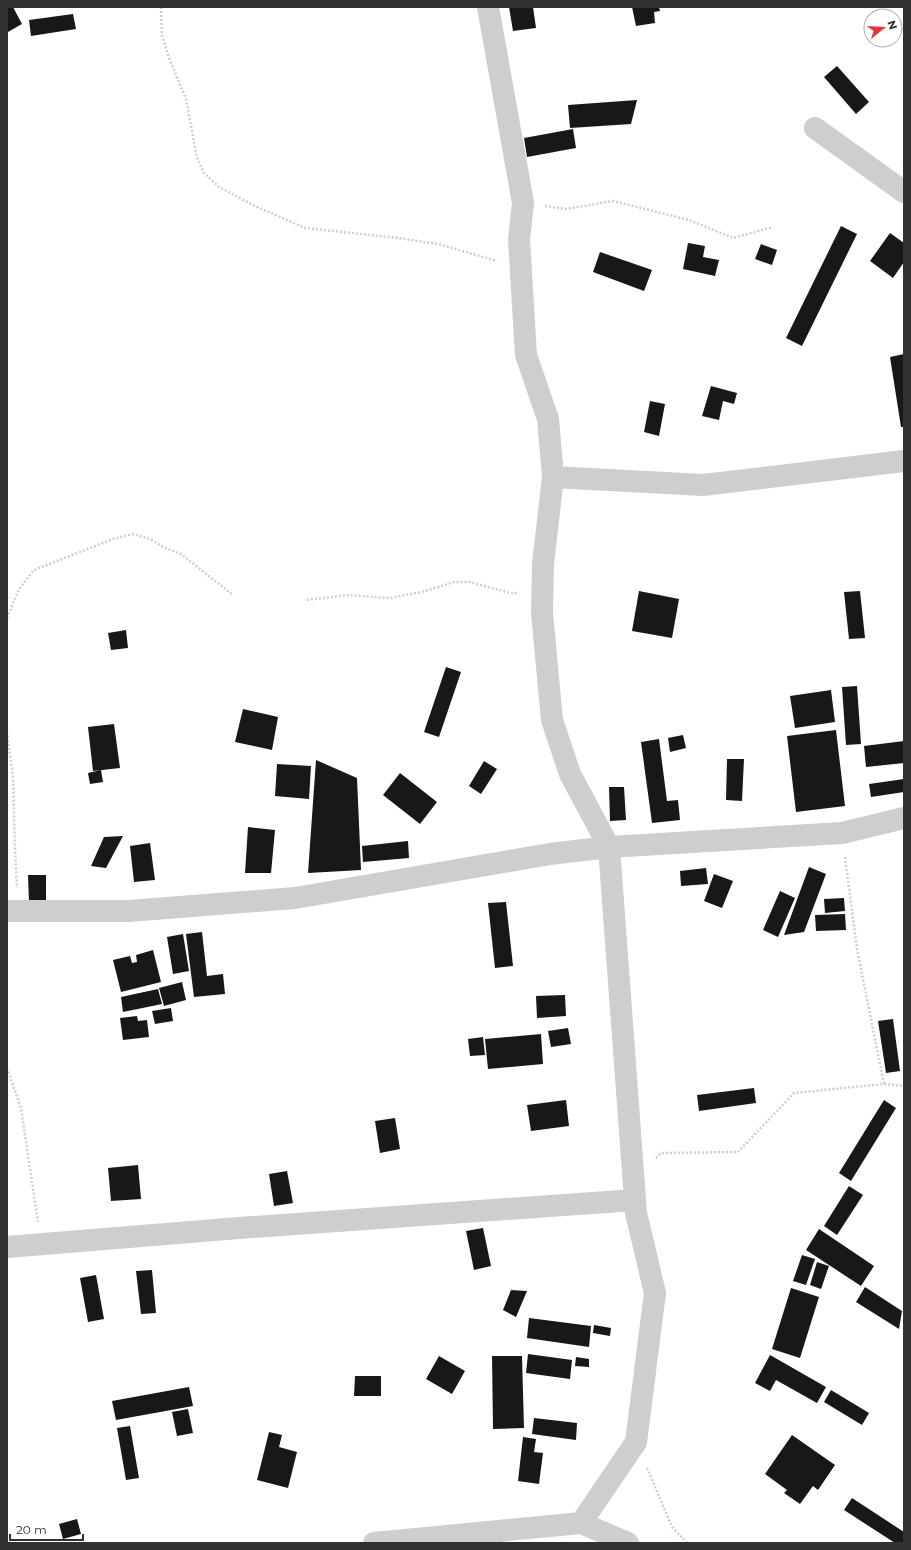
<svg xmlns="http://www.w3.org/2000/svg" width="911" height="1550" font-family="Montserrat,sans-serif">
<rect width="100%" height="100%" fill="#fff"/>
<!-- building -->
<path fill="#181818" d="M7,7H13L22,24L8,32Z
M509,7H533L536,28L513,31Z
M632,7H659L660,11L654,12L655,23L636,26Z
M73,14L76,29L31,36L29,20Z
M837,66L869,102L856,114L824,77Z
M637,100L631,124L570,128L568,105Z
M573,129L576,148L527,157L524,138Z
M841,226L857,234L802,346L786,338Z
M890,233L904,243V262L893,278L870,261Z
M688,243L705,246L703,257L719,260L715,276L683,269Z
M761,244L777,250L772,265L755,259Z
M600,252L652,270L644,291L593,272Z
M904,354V427H901L890,357Z
M711,386L737,393L734,404L723,401L719,420L702,416Z
M650,401L665,404L659,436L644,432Z
M639,591L679,599L672,638L632,631Z
M860,591L865,638L849,639L844,592Z
M126,630L128,648L111,650L108,633Z
M446,667L461,672L439,737L424,732Z
M857,686L861,744L846,745L842,687Z
M831,690L835,722L795,728L790,696Z
M243,709L278,717L272,750L235,742Z
M114,724L120,768L93,771L88,727Z
M836,730L845,806L796,812L787,736Z
M683,735L686,748L670,752L668,738Z
M659,739L667,801L678,800L680,820L652,823L641,742Z
M904,741V763L866,767L864,746Z
M727,759H744L742,801L726,800Z
M316,760L357,778L361,870L308,873Z
M484,761L497,769L481,794L469,786Z
M277,764L311,766L309,799L275,796Z
M101,770L103,782L90,784L88,773Z
M400,773L437,802L420,824L383,795Z
M904,779V792L871,797L869,784Z
M609,787H624L626,820L610,821Z
M248,827L275,830L271,873H245Z
M123,836L106,868L91,866L104,837Z
M408,841L409,858L363,862L362,846Z
M150,843L155,880L134,882L130,846Z
M809,867L826,874L804,932L784,935Z
M706,868L708,884L681,886L680,871Z
M714,874L733,881L722,908L704,901Z
M28,875H46V902L29,903Z
M780,891L795,898L778,937L763,930Z
M844,898L845,911L825,913L824,899Z
M506,902L513,966L495,968L488,903Z
M845,914L846,930L816,931L815,915Z
M202,932L207,976L223,974L225,994L194,997L186,934Z
M183,934L189,971L173,974L167,937Z
M153,950L161,982L121,992L113,960L130,956L132,963L137,962L136,955Z
M182,982L186,1000L164,1006L159,988Z
M158,989L162,1004L123,1012L121,997Z
M565,995L566,1016L537,1018L536,996Z
M171,1008L173,1021L155,1024L152,1011Z
M137,1016L138,1021L147,1020L149,1037L123,1040L120,1018Z
M893,1019L900,1071L886,1073L878,1021Z
M568,1028L571,1044L551,1047L548,1031Z
M541,1034L543,1064L488,1069L485,1039Z
M483,1037L485,1055L470,1056L468,1039Z
M754,1088L756,1103L699,1111L697,1095Z
M566,1100L569,1126L531,1131L527,1105Z
M884,1100L896,1108L851,1181L839,1173Z
M395,1118L400,1149L380,1153L375,1121Z
M138,1165L141,1199L111,1201L108,1168Z
M287,1171L293,1203L274,1206L269,1174Z
M849,1186L863,1195L837,1235L824,1226Z
M483,1228L491,1266L474,1270L466,1231Z
M819,1229L874,1266L861,1286L806,1250Z
M802,1255L815,1259L806,1285L793,1281Z
M817,1262L829,1266L821,1289L810,1285Z
M152,1270L156,1313L141,1314L136,1271Z
M96,1275L104,1319L88,1322L80,1278Z
M865,1287L902,1311L899,1329L856,1302Z
M791,1288L819,1297L800,1358L772,1349Z
M511,1290L527,1291L516,1317L503,1310Z
M529,1318L591,1326L589,1347L527,1338Z
M594,1325L611,1328L610,1336L593,1333Z
M528,1354L572,1360L570,1379L526,1373Z
M770,1355L826,1387L817,1403L776,1380L770,1391L755,1383Z
M439,1356L465,1371L452,1394L426,1379Z
M492,1356H522L524,1428L493,1429Z
M576,1357L589,1359V1367L575,1366Z
M355,1376H381V1396H354Z
M189,1387L193,1406L116,1420L112,1401Z
M831,1390L869,1413L862,1425L824,1402Z
M188,1409L193,1433L177,1436L172,1412Z
M534,1418L577,1423L576,1440L532,1434Z
M130,1426L139,1478L126,1480L117,1428Z
M269,1432L282,1435L279,1447L297,1452L288,1488L257,1480Z
M792,1435L835,1465L818,1490L813,1486L800,1504L784,1493L787,1490L765,1474Z
M523,1437L536,1439L534,1452L543,1453L539,1484L518,1481Z
M852,1498L904,1532V1543H895L844,1510Z
M77,1519L81,1534L63,1539L59,1524Z"/>
<g fill="none" stroke-linecap="round" stroke-linejoin="round">
<!-- path -->
<path stroke="#cecece" stroke-width="2.5" stroke-dasharray="2 2" stroke-linecap="butt" d="M161,7L162,35L169,58L186,99L197,158L204,173L219,187L255,206L305,228L398,238L438,244L497,261
M545,206L566,209L613,201L689,220L733,238L773,227
M307,600L346,595L390,598L422,592L454,582H470L514,594L519,592
M7,618L19,589L34,570L113,539L133,534L150,539L163,547L181,554L233,595
M7,732L13,777L15,848L17,888
M845,857L857,949L884,1084
M7,1068L21,1108L38,1222
M656,1158L661,1153L738,1152L794,1093L884,1084L904,1086
M647,1468L672,1527L687,1543"/>
<!-- street -->
<path stroke="#cecece" stroke-width="22" d="M488,7L523,203L519,239L526,355L548,419L553,477L543,564L542,613L552,720L570,774L609,847L636,1213L655,1293L636,1442L581,1523
M815,128L904,192
M553,477L703,485L904,461
M7,911H129L295,898L550,854L609,847L842,833L904,818
M7,1247L239,1228L635,1200
M374,1543L581,1523L628,1543"/>
</g>
<!-- border -->
<rect width="911" height="1550" fill="none" stroke="#313131" stroke-width="16"/>
<!-- north arrow -->
<g transform="translate(883 28) rotate(72)"><circle r="19" fill="#ffffff" stroke="#adadad"/>
<path d="M0-3L7 15L0 10L-7 15Z" fill="#e3383e"/>
<text y="-6" font-size="11" font-weight="bold" text-anchor="middle" fill="#313131">N</text>
</g>
<!-- scale -->
<path d="M10 1534v6h73v-6" fill="none" stroke="#313131" stroke-width="2"/>
<text x="16" y="1534" font-size="12" fill="#313131" stroke="#ffffff" stroke-width="3" paint-order="stroke">20 m</text>
</svg>
